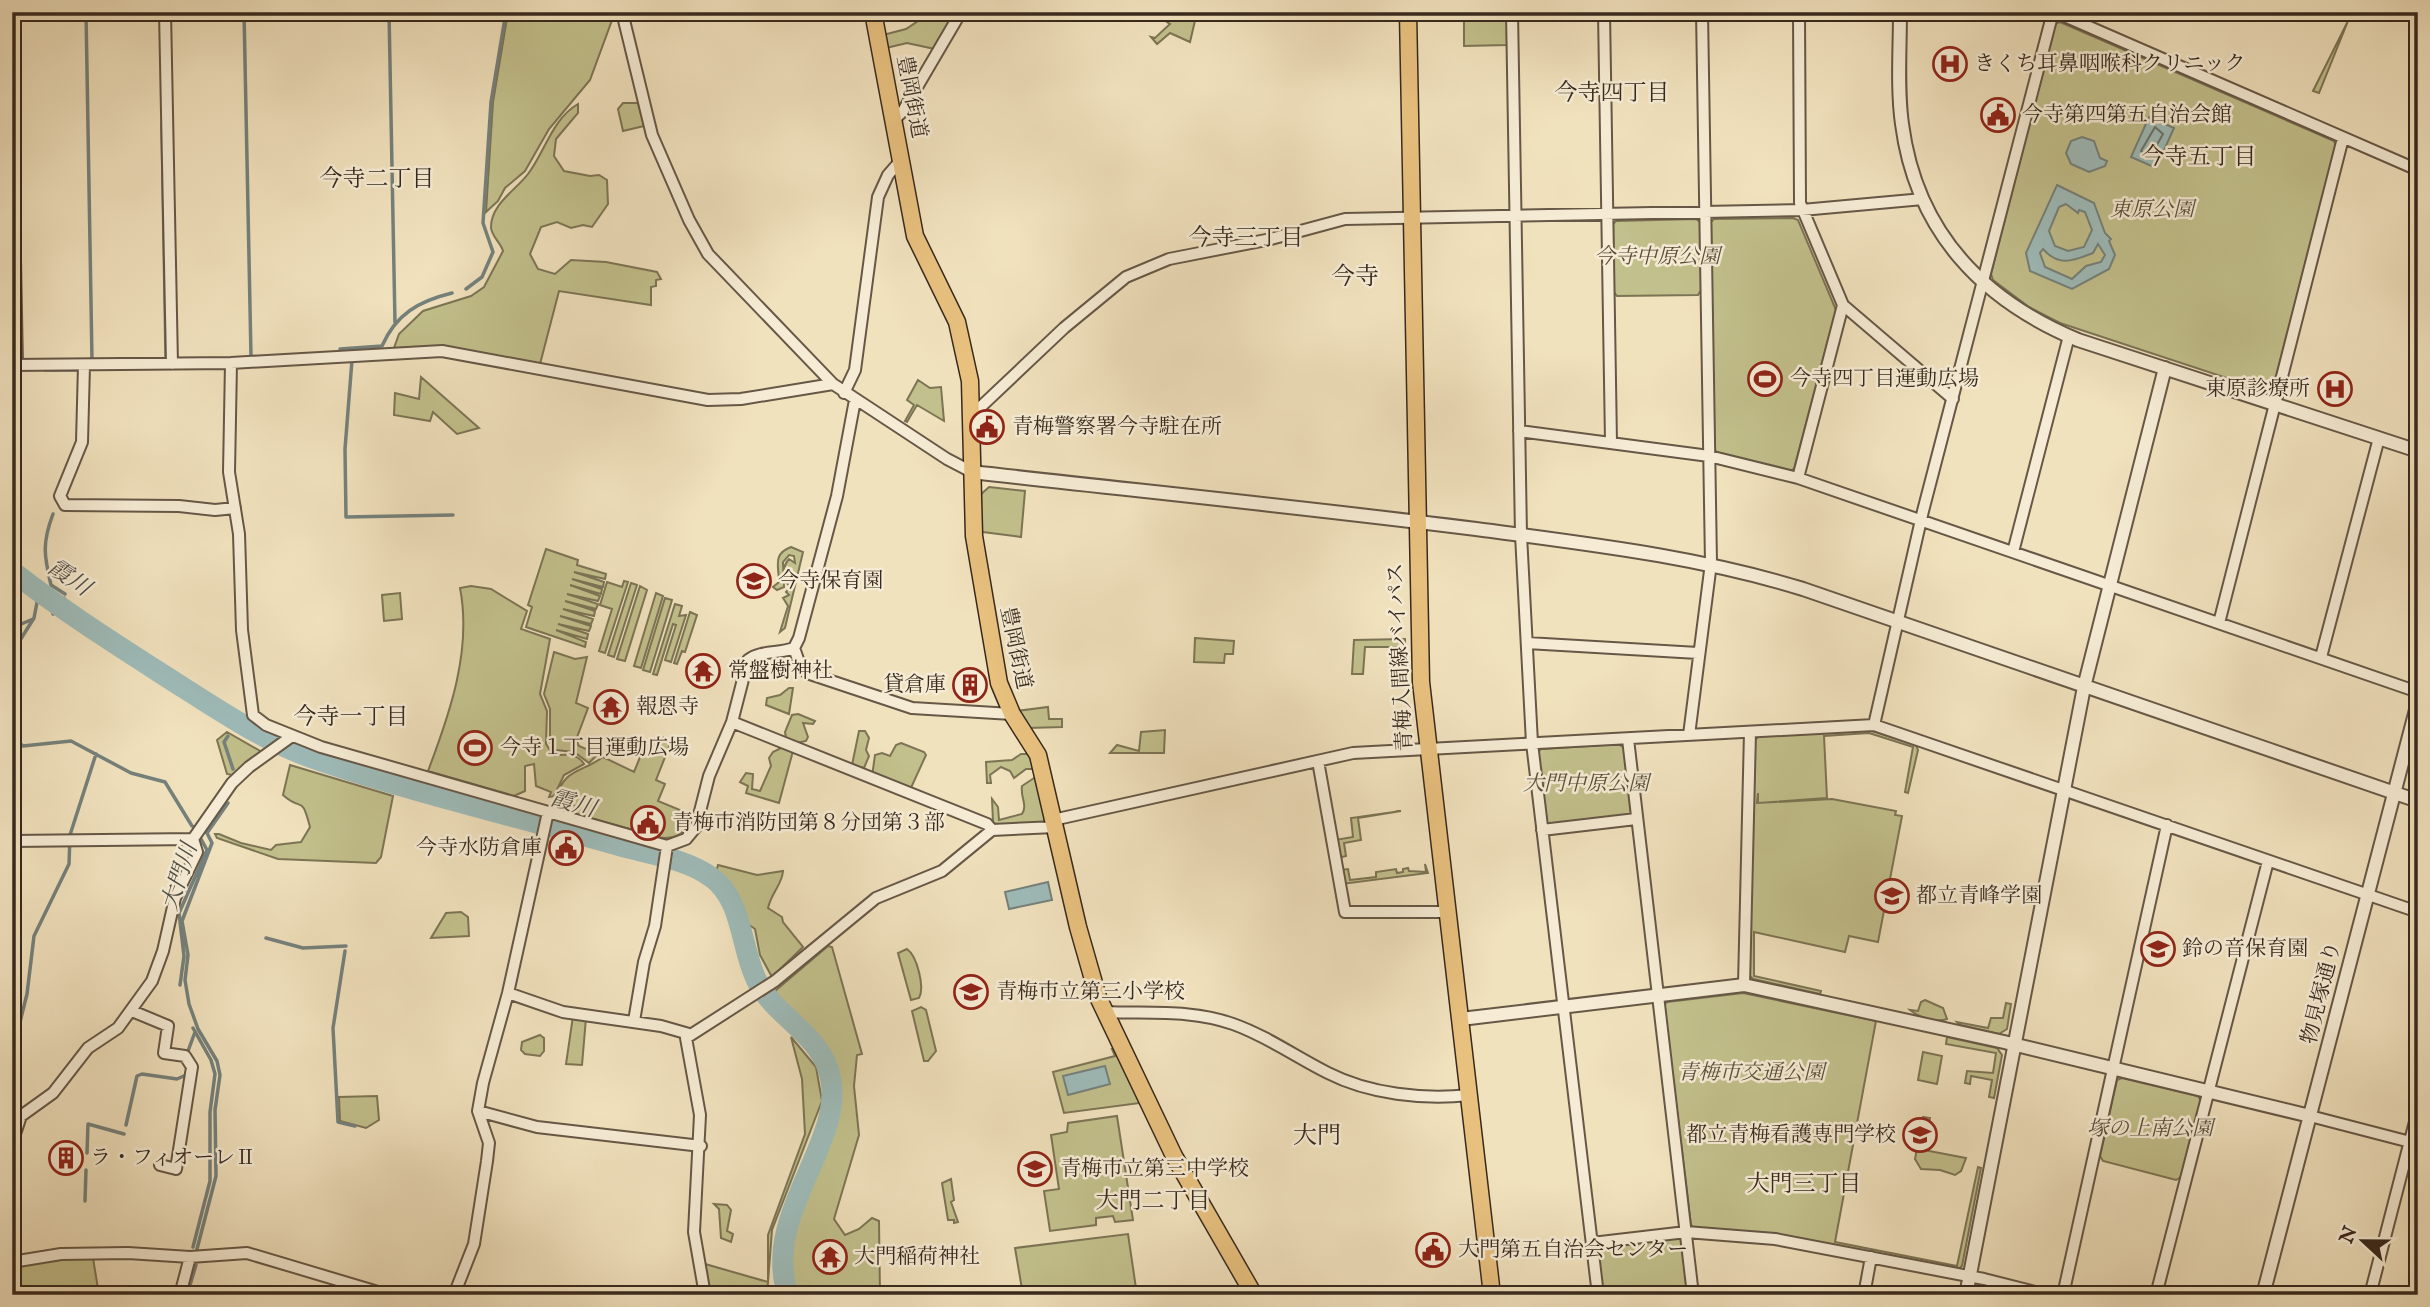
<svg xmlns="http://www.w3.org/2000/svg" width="2430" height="1307" font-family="'IM FELL English','Noto Serif JP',serif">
<rect width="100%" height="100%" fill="#f1e2be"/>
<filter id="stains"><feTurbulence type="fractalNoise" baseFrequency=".00286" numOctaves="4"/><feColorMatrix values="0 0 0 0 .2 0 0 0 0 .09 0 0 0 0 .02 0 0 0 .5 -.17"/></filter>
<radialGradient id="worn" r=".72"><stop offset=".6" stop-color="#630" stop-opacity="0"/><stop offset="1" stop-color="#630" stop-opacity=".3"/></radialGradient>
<!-- green -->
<path fill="#c2c08c" stroke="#7c7455" stroke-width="2" d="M508,12H615L590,80L549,129L525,171L505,188L498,201L486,212L493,102Z
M916,12H957L935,49L907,43L886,48L883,35L906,29L918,21Z
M1161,12H1197L1190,42L1170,33L1157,44L1151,37L1155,38L1170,24L1159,17Z
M1464,12H1507V45L1464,46Z
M2348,21L2319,93L2313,91Z
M2060,22L2334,141L2336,145L2273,390L2269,392L2060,323L2029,307L1993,280L1991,274L2055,24Z
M623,103H638L644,126L623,131L618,109Z
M578,104V113L556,139L554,156L564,171L590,176L599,175L607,180L608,204L592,227L583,225L571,228L557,222L541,227L530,254L538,269L555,274L571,260L606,262L657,272L661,279L656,280V286L651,287V305L559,291L540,364L442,347L394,348L399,334L423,311L471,296L484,287L503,251C501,243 491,236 491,227C491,204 516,190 528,174C545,152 552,119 578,104Z
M1793,218L1798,220L1836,310L1794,469L1790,471L1717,453L1714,448L1711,222L1714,219Z
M1696,219L1700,222L1701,290L1698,295L1617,296L1614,292L1613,224L1616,221Z
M421,377L479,428L457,434L433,412L430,421L394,415L395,393L419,399Z
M918,380L930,388L941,387L944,421L917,405L907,422L905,421L914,405L907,400Z
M989,487L1025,491L1021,537L983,532L980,528L978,497Z
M791,547L803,552L785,628L780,632L788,606L783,598L789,595L786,592L790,587L787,583L791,582C785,576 781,568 789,559L795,563L794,556L789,555L783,562L784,587L777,590L773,587L779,582C779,567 772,554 791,547Z
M546,549L578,560L577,565L606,574L605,579L574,572L604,582L603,587L572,579L602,589L601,594L570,585L600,596L598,601L567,594L598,604L596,609L565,601L595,611L594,616L563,609L593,619L591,624L560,616L591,626L589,631L558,624L588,634L587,639L556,630L586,642L585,647L526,627L532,607L528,605Z
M624,581L628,582L605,653L599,651L612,609L600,605L607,582L622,587Z
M631,583L637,585L614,657L608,655Z
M471,586L491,589L527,611L521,629L550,639L540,694L547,711L546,744L554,756C563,754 578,753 584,764L564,775L554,796L549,797L551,792L536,786L534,764L525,766V791L514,796L428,771C450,713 472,650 460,588Z
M640,586L647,590L625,661L617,659Z
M400,593L402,619L384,621L382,595Z
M656,593L663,596L641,668L634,666Z
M665,598L672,600L650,672L643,670Z
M675,604L682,606L679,616L686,615L671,662L665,660L676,625L673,624L657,675L653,674Z
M690,612L697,615L685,652L682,651L677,664L674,663Z
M1195,638L1234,641L1233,654H1225L1224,663L1194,662Z
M1405,639V647H1365L1363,674H1352L1354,640Z
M554,652L575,659L587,657L576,703L588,708L576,740L579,746L598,754L589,763L574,752L556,750L550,743V709L544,694Z
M789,688H793L789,714L766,705L767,698L780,695Z
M1048,707L1049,719H1062V727L1028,728L1017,711Z
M798,714L815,721L813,724L803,723L808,737L806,741L797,743L786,738L785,732L792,715Z
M1165,730L1164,753H1110L1117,745L1139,751L1141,732Z
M1869,730L1916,745L1918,750L1908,793L1905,792L1913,747L1869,733L1824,736L1827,798L1758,803V793L1757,803L1832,799L1896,811L1895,815L1902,816L1878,942L1849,936L1845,952L1754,932V976L1821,991L1820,994L1753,979L1749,975L1755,740L1759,736Z
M859,731H865L869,738L866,750L869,756L864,768L852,765Z
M227,732L262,752L232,775L227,774L217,740Z
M665,737L671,742L656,780L665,784L658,801L692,815C687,835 673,842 653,836L659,813L643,810L637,831L573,813L574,806L555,800C565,767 580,774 603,757L634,772L645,745Z
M901,743L924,752L926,755L910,790L872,776L875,755L882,753L890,756L896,745Z
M1619,744L1624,748L1631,813L1628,817L1550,826L1546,823L1538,752L1541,749Z
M783,747L793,751L779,803L746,793L748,786L740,782L746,773L753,774L752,789L760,791L771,766L769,758L773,752Z
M1021,754H1028L1035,765L1032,769H1026L1014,778L1010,771L1001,767L990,775L991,783H987L986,762L1012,760Z
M290,765L393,796L381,857L376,863L278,859L217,838L215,834H219L241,843L271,850L276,845L301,842L310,827C301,793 303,813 283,795Z
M1034,778L1039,780L1045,823L997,825L993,822L992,799L998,807L999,820L1022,814C1028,805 1020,797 1022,786Z
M1401,811L1358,818L1361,840L1344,843L1346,856L1338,858L1335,840L1353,837L1351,818Z
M1425,864L1428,873L1342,884L1340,870L1348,869L1350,880L1376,877V872L1396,869L1397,873L1403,872V869L1408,868L1409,871L1426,872Z
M718,865L757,875L783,871C782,885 772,891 768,908L782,917L783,922L803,947L772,977L760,955L755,929L745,922L742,907L716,872Z
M461,912L468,917L469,936L431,938L446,913Z
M828,946L832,947L862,1054L857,1055L854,1086L859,1135L834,1219L845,1235L859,1229L872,1218L879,1221L880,1295H797C765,1216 858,1146 834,1067C825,1034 790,1020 775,991Z
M907,949C917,956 925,987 919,998L911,1000L898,953Z
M1743,993L1876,1021L1835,1242L1957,1266L1978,1167L1981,1168L1962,1266L1958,1269L1776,1234L1694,1228L1691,1225L1664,1005L1667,1002Z
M1925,1000L1943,1008L1947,1019C1936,1023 1918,1017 1910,1010L1918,1011L1921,1002Z
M2006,1003L2011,1004L2007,1029L1999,1034L1960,1025L1957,1022L1988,1028L1991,1018H2003Z
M921,1007L926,1010L936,1051L928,1061H924L912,1011Z
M573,1016L586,1018L582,1065L566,1064Z
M540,1035L544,1038V1051L540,1056L525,1054L521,1050L522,1042Z
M791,1037L816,1067L822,1101L772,1230L767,1295H710L705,1264L768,1282V1235L805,1134L802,1079Z
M1947,1037L1997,1048L2002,1055L1994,1098L1989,1097L1992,1080L1971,1076L1970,1084L1965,1083L1967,1071L1993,1073L1996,1053L1946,1044Z
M1112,1049H1114L1140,1103L1064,1113L1053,1072L1115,1056Z
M1923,1052L1942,1056L1937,1084L1918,1080Z
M2122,1078L2198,1096L2201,1101L2181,1177L2176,1180L2103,1161L2100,1156L2117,1080Z
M377,1096L379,1120L366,1128L340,1121L339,1097Z
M1117,1116L1133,1220L1115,1222L1113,1216L1096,1218V1225L1050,1231L1044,1191L1059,1189L1051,1135L1067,1132L1068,1123Z
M1923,1117L1930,1118L1924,1150L1966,1158L1961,1171L1955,1175L1940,1170L1921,1169L1915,1159Z
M951,1179L954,1200L951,1202L958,1222L954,1223V1220H948L942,1183Z
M714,1204L727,1205L731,1210L727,1231L733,1234L731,1242L721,1238L719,1209Z
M1128,1234L1137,1295H1023L1015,1248Z
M1678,1238L1681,1240L1688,1295H1603L1598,1251L1601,1247Z
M93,1258L99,1295H12V1265L48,1259Z"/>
<!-- water -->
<path fill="#9ebcba" stroke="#75817c" stroke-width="2" fill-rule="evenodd" d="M2149,117L2174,128L2156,168L2131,157Z
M2082,137L2094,141L2100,158L2107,161L2105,166L2089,172L2071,164L2066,153L2071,141Z
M2057,185L2094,203L2105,233L2111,239L2109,241L2115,255L2109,269L2072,289L2030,271L2026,253ZM2066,204L2078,213L2079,210L2085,212L2092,230L2084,247L2068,251L2055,246L2049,231L2059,207ZM2098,244L2105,255L2101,262L2086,266L2072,279L2045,267L2040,253L2043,249C2058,266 2071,262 2093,253Z
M1048,882L1052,900L1009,909L1005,892Z
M1105,1066L1110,1084L1068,1095L1063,1076Z"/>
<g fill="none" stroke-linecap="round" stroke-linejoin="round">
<!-- shore -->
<path stroke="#6a726c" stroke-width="2" d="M2155,127L2163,134L2150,157L2141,151Z"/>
<!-- stream -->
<path stroke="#75817c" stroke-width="3.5" d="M86,12L92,360
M244,12L251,356
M389,12L395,323
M162,124L166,356
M466,289L482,277L493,252L483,223L491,102L506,12
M340,349L382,346C396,314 419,301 452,293
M352,360L345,449L346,517L453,515
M45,370H79
M53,514C42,543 44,556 51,585L65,594
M53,614L64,598
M12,628L33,619
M12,653L34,618L39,592
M12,728L13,737L23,746L71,741L131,773L165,782L192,826L207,833L212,843L182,921L188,955L185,980L189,1004L198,1029L217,1061L220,1075L215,1110L216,1176L197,1249
M236,730L242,725
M228,736L224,742L233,769
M207,833L228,803
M266,938L303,948L346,946
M345,951L333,1028L338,1122L355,1126
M180,985L184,956L179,913L207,850L201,839
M193,1028L211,1060L215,1074L210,1112V1181L193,1247
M12,1030L20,1022L27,994L34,936L69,864L70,835L96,754
M188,1051L195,1032
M126,1125L137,1076L142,1074L177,1079L186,1075
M87,1153L88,1124L124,1134
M85,1201L86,1170
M781,1292L787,1290
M187,1295L196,1265"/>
<!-- river -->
<path stroke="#9ebcba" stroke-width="21" d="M12,571C68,615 128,652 187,690C230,717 270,744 318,760C416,793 518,817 617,845C647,854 685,858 711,877C744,900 740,950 758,983C776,1016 816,1033 828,1069C852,1137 760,1212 788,1295"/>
<!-- minor casing -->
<g stroke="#665746" stroke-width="14">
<path id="minor" d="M165,12L172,364
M622,12L652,135L689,220L708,254L833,384L947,459L972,472
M1512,12L1521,535L1532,743L1598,1295
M1604,12L1611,442
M1799,12L1800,203L1843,305L1953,399
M2055,12L2418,170
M12,102L17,365
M894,120L903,111L961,12
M231,363L229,472L239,534L242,630L253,715L266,725L321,747L667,846L686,839L696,827L709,776L732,722L748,660C761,650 779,654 794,648L799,638L837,496L855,400
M12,365L231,363L442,351L708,400L741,399L833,384
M84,365L82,442L60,496L65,505L179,506L215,510L235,508
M844,393L855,370L878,197L888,175L901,160
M971,416L1064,328L1126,277L1169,259L1271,239L1345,219L1802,210L1923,199
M1519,431L1709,456L1798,478L2418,692
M1798,478L1843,305
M2013,552L2069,336
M2219,623L2343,138
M1527,643L1698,653
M794,648L800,665L807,673L912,708L1012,714
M2321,657L2379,438
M732,722L987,824L992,830
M1874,725L1923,511L2053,12
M1689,735L1711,563L1702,12
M1628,739L1693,1295
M1318,761L1345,912H1447
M1053,820L1353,753L1874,725L2418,912
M1542,830L1636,819
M193,839L232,783L249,767L292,736
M12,841L193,839
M1744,985L1750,732
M508,993L563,1012L661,1026L689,1034
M132,1011L168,1026L164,1053L185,1056L192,1067L176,1169L160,1165
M1105,1012C1148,1014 1191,1009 1233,1024C1267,1036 1296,1057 1328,1073C1369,1094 1424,1100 1469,1095
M634,1021L644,962L655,926L667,846
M478,1111L537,1127L701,1146
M2310,1116L2418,1144
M12,1143L21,1116L53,1093L88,1048L118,1028L152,981L163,951L175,898L197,852L193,839
M1592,1243L1686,1232L1775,1239L1984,1279L2047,1295
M12,1262L61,1254L128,1253L190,1257L247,1253L388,1295
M180,1295L190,1257
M454,1295L474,1244L487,1161L489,1143L478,1111L483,1083L508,993L548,812
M705,1295L694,1232L700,1115L686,1038L775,981L876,898L942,871L992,830L1055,827
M1864,1295L1871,1257
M2063,1295L2167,825
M2156,1295L2268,861
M2370,1295L2418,1110"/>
</g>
<!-- tertiary casing -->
<g stroke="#665746" stroke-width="16">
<path id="tertiary" d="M1900,12C1900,49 1897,88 1902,124C1916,231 1982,300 2078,340L2418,451
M972,472C1140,491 1309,508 1476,529C1587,544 1696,556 1803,589L2418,801
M1461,1019L1744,985L2004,1042L2310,1116
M1966,1295L2084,687L2165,368
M2263,1295L2418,702"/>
</g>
<!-- primary casing -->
<g stroke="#37291e" stroke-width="19">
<path id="primary" d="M873,12L915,236L957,322L970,381L974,536L999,683L1012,714L1038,755L1078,927L1098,997L1174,1156L1254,1295
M1408,12L1421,682L1492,1295"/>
</g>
<!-- minor -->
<use href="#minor" stroke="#f6ecd5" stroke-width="10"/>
<!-- tertiary -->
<use href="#tertiary" stroke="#f6ecd5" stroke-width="12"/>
<!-- primary -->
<use href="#primary" stroke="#e8c17f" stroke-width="16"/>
</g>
<!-- icons -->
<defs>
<g id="hospital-ring" transform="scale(1.75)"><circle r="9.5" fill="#f6ecd5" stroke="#8f2418" stroke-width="1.5"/><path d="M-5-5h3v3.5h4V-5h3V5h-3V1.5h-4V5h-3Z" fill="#8f2418"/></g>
<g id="civic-ring" transform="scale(1.75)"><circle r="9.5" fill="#f6ecd5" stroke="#8f2418" stroke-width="1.5"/><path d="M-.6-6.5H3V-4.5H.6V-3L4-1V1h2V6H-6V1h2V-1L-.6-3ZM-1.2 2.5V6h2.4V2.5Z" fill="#8f2418"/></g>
<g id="stadium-ring" transform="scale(1.75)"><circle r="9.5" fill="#f6ecd5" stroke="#8f2418" stroke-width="1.5"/><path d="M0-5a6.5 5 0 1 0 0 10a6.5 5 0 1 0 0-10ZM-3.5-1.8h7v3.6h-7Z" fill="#8f2418"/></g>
<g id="school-ring" transform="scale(1.75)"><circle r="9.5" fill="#f6ecd5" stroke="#8f2418" stroke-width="1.5"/><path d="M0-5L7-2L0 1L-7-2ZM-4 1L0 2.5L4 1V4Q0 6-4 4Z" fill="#8f2418"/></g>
<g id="temple-ring" transform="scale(1.75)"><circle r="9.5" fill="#f6ecd5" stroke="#8f2418" stroke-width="1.5"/><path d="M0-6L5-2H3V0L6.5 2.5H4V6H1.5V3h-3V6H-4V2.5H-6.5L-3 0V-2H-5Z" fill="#8f2418"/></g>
<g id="building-ring" transform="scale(1.75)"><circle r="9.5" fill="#f6ecd5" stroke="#8f2418" stroke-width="1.5"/><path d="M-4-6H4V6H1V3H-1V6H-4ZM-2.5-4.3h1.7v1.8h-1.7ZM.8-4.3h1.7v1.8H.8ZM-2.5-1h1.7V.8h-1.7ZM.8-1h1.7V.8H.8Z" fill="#8f2418"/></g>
</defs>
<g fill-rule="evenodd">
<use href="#hospital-ring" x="1950" y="64"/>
<use href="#civic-ring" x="1998" y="115"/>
<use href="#stadium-ring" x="1765" y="379"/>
<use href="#hospital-ring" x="2335" y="389"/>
<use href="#civic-ring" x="987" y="427"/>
<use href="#school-ring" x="754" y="581"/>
<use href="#temple-ring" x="703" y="671"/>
<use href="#building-ring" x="970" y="685"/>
<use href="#temple-ring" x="611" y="707"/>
<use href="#stadium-ring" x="475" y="748"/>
<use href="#civic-ring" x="648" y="823"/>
<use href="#civic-ring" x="566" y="848"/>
<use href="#school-ring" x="1892" y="896"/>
<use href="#school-ring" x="2158" y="949"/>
<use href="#school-ring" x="971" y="992"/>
<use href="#school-ring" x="1920" y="1135"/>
<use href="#building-ring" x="66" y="1158"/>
<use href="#school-ring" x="1035" y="1169"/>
<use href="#civic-ring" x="1433" y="1250"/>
<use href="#temple-ring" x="830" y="1257"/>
</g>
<g text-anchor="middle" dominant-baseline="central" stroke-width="5" stroke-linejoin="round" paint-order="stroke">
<!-- poi labels -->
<g font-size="21" fill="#37291e" stroke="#f6ecd5" text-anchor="start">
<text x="1974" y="64">きくち耳鼻咽喉科クリニック</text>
<text x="2022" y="115">今寺第四第五自治会館</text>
<text x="1790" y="379">今寺四丁目運動広場</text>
<text x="2310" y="389" text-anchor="end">東原診療所</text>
<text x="1012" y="427">青梅警察署今寺駐在所</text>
<text x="778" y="581">今寺保育園</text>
<text x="728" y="671">常盤樹神社</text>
<text x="946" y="685" text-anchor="end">貸倉庫</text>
<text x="636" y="707">報恩寺</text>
<text x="500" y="748">今寺１丁目運動広場</text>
<text x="672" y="823">青梅市消防団第８分団第３部</text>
<text x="542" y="848" text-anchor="end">今寺水防倉庫</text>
<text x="1916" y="896">都立青峰学園</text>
<text x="2182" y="949">鈴の音保育園</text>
<text x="996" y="992">青梅市立第三小学校</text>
<text x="1896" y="1135" text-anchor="end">都立青梅看護専門学校</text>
<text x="90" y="1158">ラ・フィオーレⅡ</text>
<text x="1060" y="1169">青梅市立第三中学校</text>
<text x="1458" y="1250">大門第五自治会センター</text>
<text x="854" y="1257">大門稲荷神社</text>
</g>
<!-- street labels -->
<g font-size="21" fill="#37291e" stroke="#f6ecd5">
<text transform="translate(911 97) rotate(79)">豊岡街道</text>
<text transform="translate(1015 648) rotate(78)">豊岡街道</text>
<text transform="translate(1401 657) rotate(-93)">青梅入間線バイパス</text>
<text transform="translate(2322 993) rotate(-76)">物見塚通り</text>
</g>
<!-- park labels -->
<g font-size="21" font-style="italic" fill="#5a4f3a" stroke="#f6ecd5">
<text x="2152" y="210">東原公園</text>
<text x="1657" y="257">今寺中原公園</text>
<text x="1586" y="784">大門中原公園</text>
<text x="1751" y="1073">青梅市交通公園</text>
<text x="2150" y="1129">塚の上南公園</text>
</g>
<!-- neighbourhood labels -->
<g font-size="23" fill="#37291e" stroke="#f6ecd5">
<text x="1612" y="93">今寺四丁目</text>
<text x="2199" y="157">今寺五丁目</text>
<text x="377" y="179">今寺二丁目</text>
<text x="1246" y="238">今寺三丁目</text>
<text x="351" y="717">今寺一丁目</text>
<text x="1804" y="1184">大門三丁目</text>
<text x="1153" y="1201">大門二丁目</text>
</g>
<!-- water labels -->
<g font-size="23" font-style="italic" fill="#514e45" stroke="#f6ecd5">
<text transform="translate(69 578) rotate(34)">霞川</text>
<text transform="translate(573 804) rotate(16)">霞川</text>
<text transform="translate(180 877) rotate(-72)">大門川</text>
</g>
<!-- quarter labels -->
<g font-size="24" fill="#37291e" stroke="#f6ecd5">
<text x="1355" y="277">今寺</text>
<text x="1317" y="1136">大門</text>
</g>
</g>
<!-- margin -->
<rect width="2430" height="1307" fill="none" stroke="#f1e2be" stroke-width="42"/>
<rect x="14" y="14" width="2402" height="1279" fill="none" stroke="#37291e" stroke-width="3.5"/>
<rect x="21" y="21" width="2388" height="1265" fill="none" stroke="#37291e" stroke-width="2"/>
<!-- north arrow -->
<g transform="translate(2363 1241) rotate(292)" stroke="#f6ecd5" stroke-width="5" paint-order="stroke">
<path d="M0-5L12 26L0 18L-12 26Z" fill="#37291e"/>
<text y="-10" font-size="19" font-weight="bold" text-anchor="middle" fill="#37291e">N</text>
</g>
<rect width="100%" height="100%" filter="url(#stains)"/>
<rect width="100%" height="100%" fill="url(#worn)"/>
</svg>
